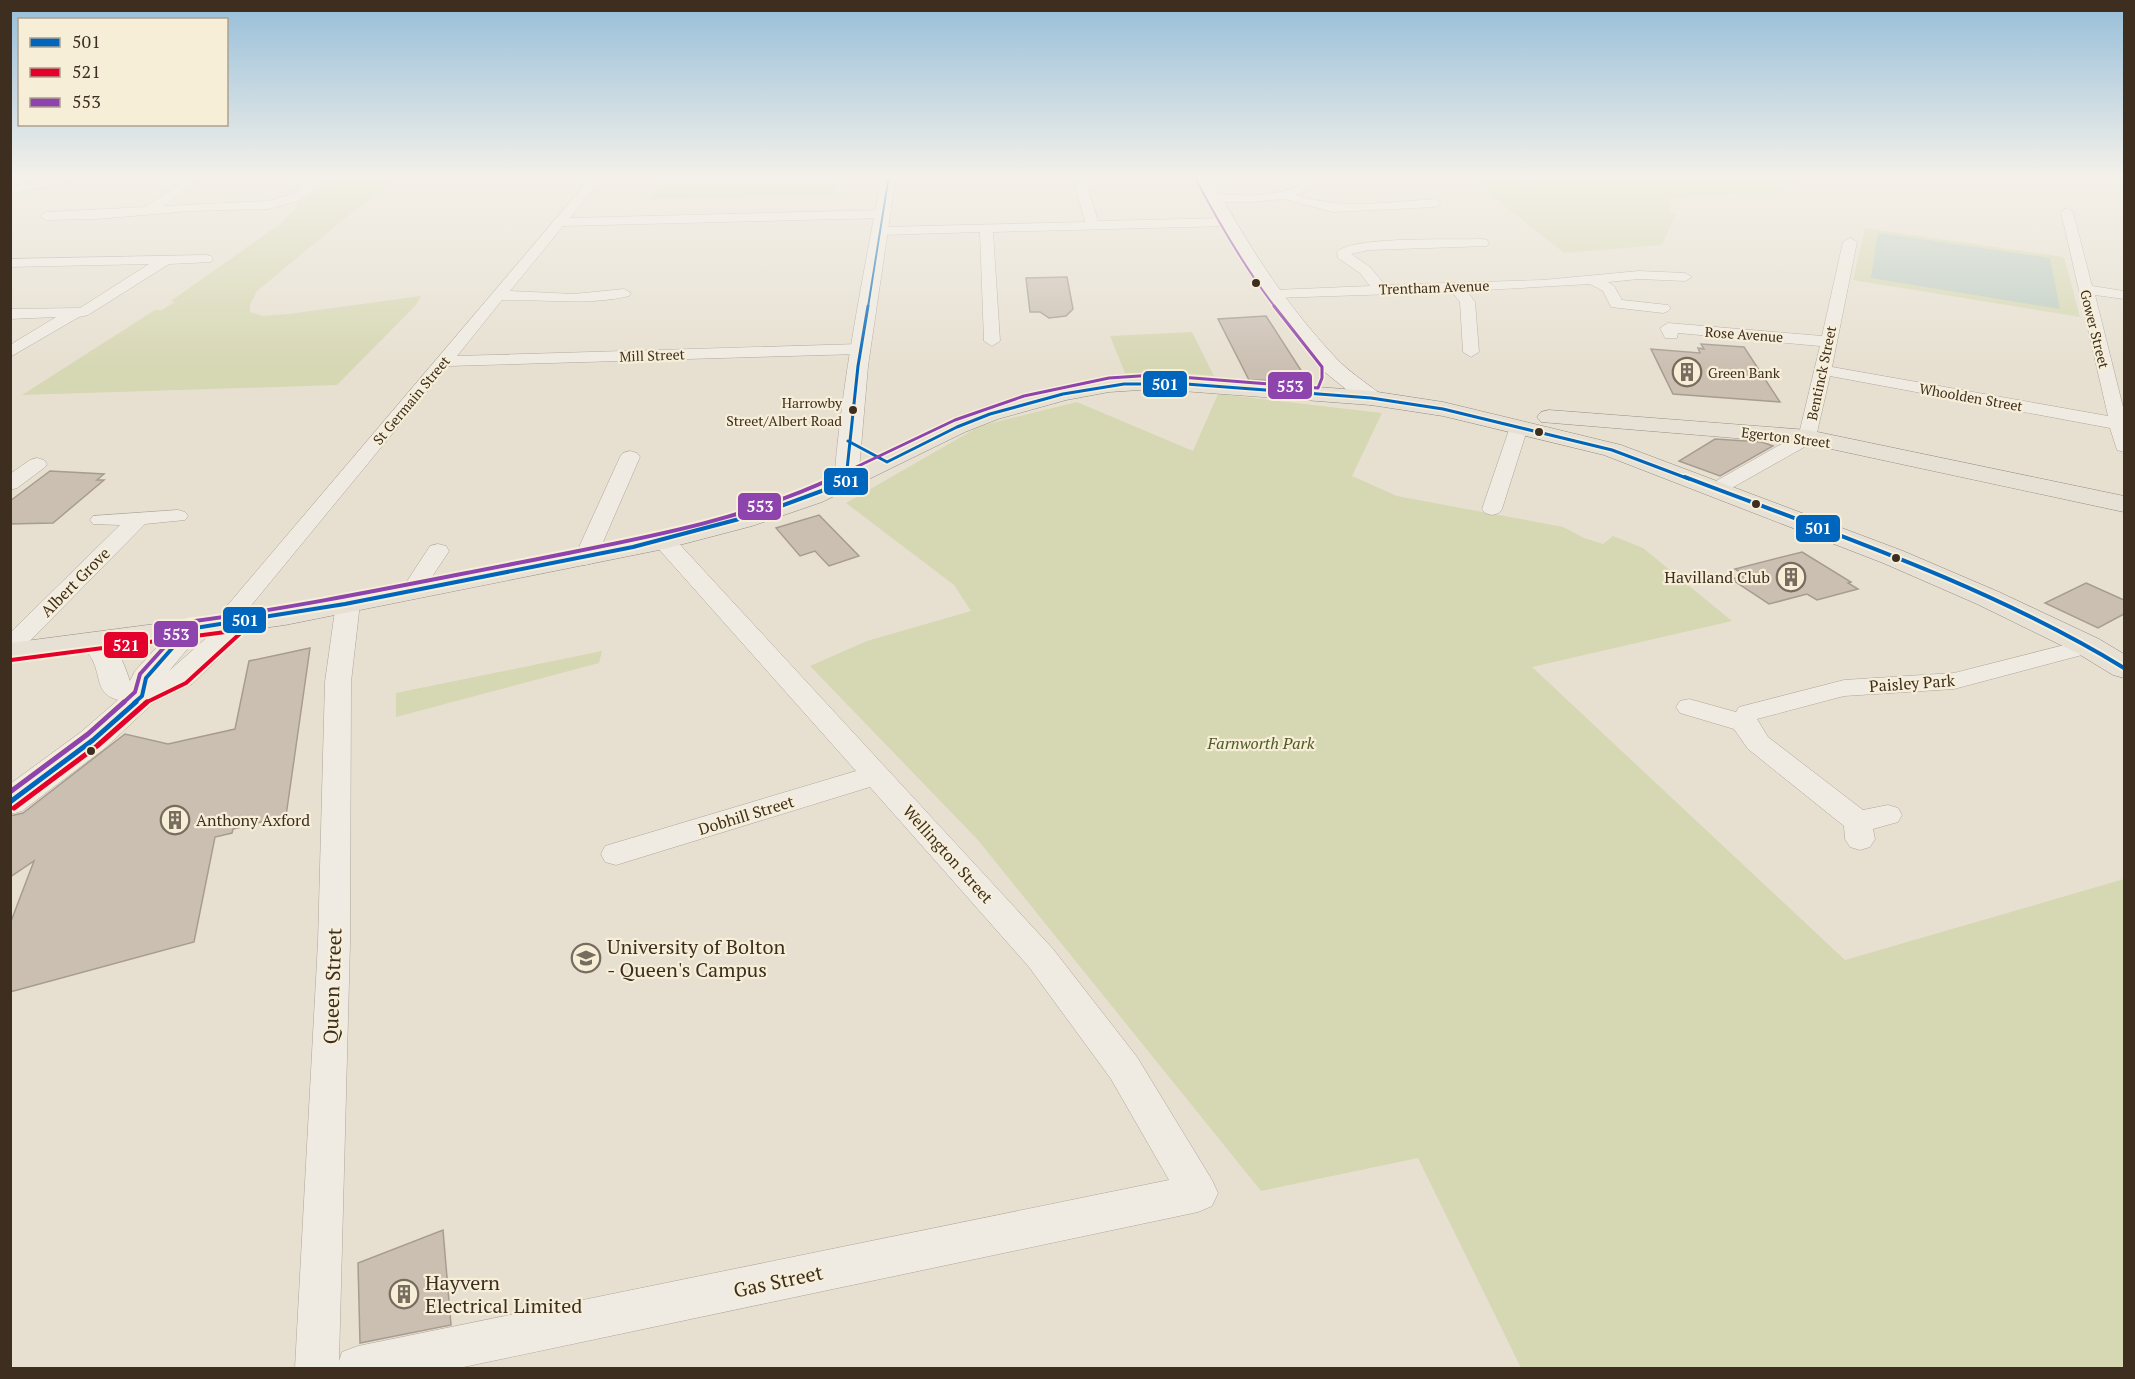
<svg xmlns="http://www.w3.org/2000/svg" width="2135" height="1379" font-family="'PT Serif',serif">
<rect width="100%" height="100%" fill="#e7e0d1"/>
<!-- green -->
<path fill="#d6d7b3" d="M333,175H403L343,220L257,291L250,305V312L263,316L289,314L421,296L416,305L337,385L22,395L155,310H162L175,302L171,301L277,226L297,207L296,204L310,196Z
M1800,175L1806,180L1787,191L1670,198V213L1676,214L1662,245L1564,253L1467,176Z
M836,184L834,195L650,199L658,187Z
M1865,228L2064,257L2080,317L1853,280Z
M1192,332L1214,376L1171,372L1125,373L1110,336Z
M1218,394L1382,413L1352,476L1397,496L1563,527L1584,538L1603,544L1613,536L1643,548L1732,621L1532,667L1845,960L2124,879V1368H1521L1418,1158L1261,1191L977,839L810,666L867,641L971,611L954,585L846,503L980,426L1077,402L1193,451Z
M602,651L599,663L396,717V693Z"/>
<!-- water -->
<path fill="#bcccc2" d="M1878,233L2050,258L2060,309L1871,278Z"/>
<!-- building -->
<path fill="#cbbfb2" stroke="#a89c90" stroke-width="1.5" d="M1067,277L1073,309L1066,316L1049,318L1040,312H1030L1026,278Z
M1266,316L1304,375H1301L1304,381L1249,380L1218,319Z
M1701,344L1744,347L1780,402L1673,394L1651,349L1700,353L1698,348L1704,349Z
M1715,439L1762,442L1773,446L1720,476L1679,461Z
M50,471L104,474L97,480H104L53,523L10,524V501Z
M819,515L859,556L829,566L815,551L800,556L776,528Z
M1802,552L1851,582L1848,583L1858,589L1817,600L1807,594L1769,604L1731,579L1746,576L1735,569Z
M2086,583L2124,600V614L2098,628L2045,603Z
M310,648L286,816L233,829L232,833L215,837L194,942L10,992V924L34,861L10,877V816L23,813L125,734L168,744L235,729L249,661Z
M443,1230L451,1325L360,1343L358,1263Z"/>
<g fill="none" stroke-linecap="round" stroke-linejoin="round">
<!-- minor casing -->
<g stroke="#ada599" stroke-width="1">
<path id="minor" d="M70,175H93L87,178L10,194V187Z
M192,175L203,177L163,206L268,201L293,194L314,175H327L301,200L269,209L190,211L97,219L46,220L40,216L46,212L145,207Z
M593,175H605L570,218L883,210L889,214L883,218L563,226L510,291L574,294L624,289L631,293L629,296C588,306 544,299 502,300L457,356L859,344L867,349L859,354L448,366L231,630L223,632L215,630L211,625L215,620Z
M1303,175H1315L1317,183L1297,195C1341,210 1389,202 1435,199L1441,203L1435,207L1333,212L1284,199L1251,202H1214L1208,198L1214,194C1245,195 1278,199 1305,182Z
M1081,181L1087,185L1098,221L1226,218L1232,222L1226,226L993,232L1000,341L992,346L984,341L980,232L882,235L875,231L882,227L1085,222L1075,185Z
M2067,208L2073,212L2092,286L2124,291V299L2095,295L2124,411V452L2117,450L2110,428L1830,376L1815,441L1723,493H1709L1706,489L1709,485L1799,434L1820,346L1678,333L1677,338H1665L1660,328L1668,323L1822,336L1843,242L1850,238L1857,242L1832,367L2108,416L2061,212Z
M1482,239L1487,240L1489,243L1487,246L1369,250L1351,254L1370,267L1385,285L1543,280L1639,271L1685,273L1692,277L1685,281L1639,279L1608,282L1614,286L1622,300L1668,305L1671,308L1668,311L1663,313L1611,307L1603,291L1590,284L1467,291L1475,302L1479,352L1471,357L1463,352L1460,302L1452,292L1275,298L1268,294L1275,290L1370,286L1360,273L1338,258L1337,252C1351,236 1456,240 1482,239Z
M206,255L211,256L213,259L211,262L169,264L88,315L79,317L10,357V345L56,317L10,319V309L80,308L149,264L10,267V259Z
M1519,421L1526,423L1528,427L1502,509L1499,513L1492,515L1485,513L1482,509L1510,427L1512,423Z
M630,451L637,453L640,457L596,558L593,563L585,565L577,563L574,558L620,457L623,453Z
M37,458L44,460L47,464L44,468L17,488L10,490V474L30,460Z
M178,510L185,512L188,516L185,520L145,524L19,652L10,654V633L120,525L93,524L90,520L93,516Z
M664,535L672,536L1053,949L1137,1057L1212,1180L1218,1193L1212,1206L1198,1212L459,1368H295L318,942L325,682L336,603L340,598L348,596L356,598L360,603L351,682L350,942L339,1361L342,1352L358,1346L1169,1180L1111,1079L1029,967L870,787L616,865L605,862L601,854L605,846L856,771L656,546L653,541L656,536Z
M438,544L446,546L449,551L422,592L419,597L411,599L403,597L400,592L430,546Z
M2088,639L2097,641L2100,646L2097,651L1954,689L1844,696L1757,719L1768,737L1863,810L1888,805L1898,808L1902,815L1898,822L1873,829L1875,839L1870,847L1860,850L1850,847L1845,839L1844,826L1748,749L1734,729L1680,713L1676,707L1680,701L1689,699L1736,712L1739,707L1844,680L1954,673Z"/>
</g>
<!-- tertiary casing -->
<g stroke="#ada599" stroke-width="1">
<path id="tertiary" d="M882,175H896L868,366L858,482L855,487L846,489L837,487L834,482C842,379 863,277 882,175Z
M240,614L250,617L255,623L192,684L153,703L105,748L22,811L10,814V784L81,732L118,700C96,694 101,678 93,661C90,654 82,648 77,642L81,636C112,628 122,658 130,681L135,671L179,623L189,620L199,623L204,629L169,671L230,617Z"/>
</g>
<!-- secondary casing -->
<g stroke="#9c958a" stroke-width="1">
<path id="secondary" d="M1195,175H1210C1244,240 1285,304 1336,358C1348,371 1365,382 1379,393L1382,398L1379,403L1371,405L1363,403L1321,369L1253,280L1218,222Z"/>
</g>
<!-- primary casing -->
<g stroke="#928b80" stroke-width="1">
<path id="primary" d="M1155,375L1371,391L1443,402L1621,445L1903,551L1999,592L2099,639L2124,654V678L2113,675L2077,653L1977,604L1883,563L1604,455L1443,416L1371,405L1155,389L1109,392L1066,400L998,419L965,432L822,502L752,526L664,549L285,625L10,663V643L285,607L662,533L732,514L804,490L949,422L982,409L1063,387L1109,378Z
M1549,410L1808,430L2124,496V512L1808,444L1541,422L1537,417L1541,412Z"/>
</g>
<!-- minor -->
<use href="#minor" fill="#efebe3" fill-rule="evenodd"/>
<!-- tertiary -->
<use href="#tertiary" fill="#efebe3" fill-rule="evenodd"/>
<!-- secondary -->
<use href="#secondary" fill="#efebe3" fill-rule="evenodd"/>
<!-- primary -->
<use href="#primary" fill="#e6e1d4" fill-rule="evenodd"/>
<!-- bus-1-far3 casing -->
<g stroke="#f7eed8" stroke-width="4.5">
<path id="bus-1-far3" d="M868,307L889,175"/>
</g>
<!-- bus-1-far2 casing -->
<g stroke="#f7eed8" stroke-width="6">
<path id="bus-1-far2" d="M848,441L887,462L957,427L990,414L1063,394L1124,384H1186L1371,398L1443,409L1612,450L1689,479
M846,479L858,366L868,306"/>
</g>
<!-- bus-1-far1 casing -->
<g stroke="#f7eed8" stroke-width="8">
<path id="bus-1-far1" d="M1685,477C1832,533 1990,586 2124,668
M134,703L142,696L146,678L189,629L345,604L633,547L762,513L846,482V477"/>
</g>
<!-- bus-1 casing -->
<g stroke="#f7eed8" stroke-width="10">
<path id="bus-1" d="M10,802L93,740L136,702"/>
</g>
<!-- bus-2-far1 casing -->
<g stroke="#f7eed8" stroke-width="8">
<path id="bus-2-far1" d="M11,660L241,630
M145,703L186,683L245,629"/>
</g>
<!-- bus-2 casing -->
<g stroke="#f7eed8" stroke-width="10">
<path id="bus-2" d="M14,808L97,746L147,702"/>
</g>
<!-- bus-3-far3 casing -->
<g stroke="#f7eed8" stroke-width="4.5">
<path id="bus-3-far3" d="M1195,178C1219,223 1244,267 1275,307"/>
</g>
<!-- bus-3-far2 casing -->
<g stroke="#f7eed8" stroke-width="6">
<path id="bus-3-far2" d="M831,479L955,420L1024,396L1109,378L1155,375L1318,388L1322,378V367L1274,306"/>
</g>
<!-- bus-3-far1 casing -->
<g stroke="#f7eed8" stroke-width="8">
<path id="bus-3-far1" d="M123,703L135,692L140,674L187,622C302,607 414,583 528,561C631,540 738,523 835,477"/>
</g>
<!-- bus-3 casing -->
<g stroke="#f7eed8" stroke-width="10">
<path id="bus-3" d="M10,792L88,734L124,702"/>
</g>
<!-- bus-1-far3 -->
<use href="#bus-1-far3" stroke="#0065bd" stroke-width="2"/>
<!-- bus-1-far2 -->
<use href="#bus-1-far2" stroke="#0065bd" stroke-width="3"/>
<!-- bus-1-far1 -->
<use href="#bus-1-far1" stroke="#0065bd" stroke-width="4"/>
<!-- bus-1 -->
<use href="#bus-1" stroke="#0065bd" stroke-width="5"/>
<!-- bus-2-far1 -->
<use href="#bus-2-far1" stroke="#e4002b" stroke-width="4"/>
<!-- bus-2 -->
<use href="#bus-2" stroke="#e4002b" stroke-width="5"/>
<!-- bus-3-far3 -->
<use href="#bus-3-far3" stroke="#8e44ad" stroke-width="2"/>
<!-- bus-3-far2 -->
<use href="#bus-3-far2" stroke="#8e44ad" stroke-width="3"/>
<!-- bus-3-far1 -->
<use href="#bus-3-far1" stroke="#8e44ad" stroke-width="4"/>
<!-- bus-3 -->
<use href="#bus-3" stroke="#8e44ad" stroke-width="5"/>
</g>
<!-- sky -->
<linearGradient id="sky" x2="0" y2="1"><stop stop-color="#96bed9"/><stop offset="0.48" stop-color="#f4f1ea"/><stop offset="1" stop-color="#f4f1ea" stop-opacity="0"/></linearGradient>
<rect width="2135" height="368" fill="url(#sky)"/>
<!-- icons -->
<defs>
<g id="building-ring" transform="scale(1.5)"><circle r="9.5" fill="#f7eed8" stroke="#786c5e" stroke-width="1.5"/><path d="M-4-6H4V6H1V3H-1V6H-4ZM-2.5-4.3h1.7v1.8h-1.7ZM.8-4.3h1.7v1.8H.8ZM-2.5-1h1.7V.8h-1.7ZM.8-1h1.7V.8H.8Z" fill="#786c5e"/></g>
<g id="university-ring" transform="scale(1.5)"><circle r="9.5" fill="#f7eed8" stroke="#786c5e" stroke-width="1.5"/><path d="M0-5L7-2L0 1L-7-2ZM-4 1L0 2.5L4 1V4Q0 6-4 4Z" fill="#786c5e"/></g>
</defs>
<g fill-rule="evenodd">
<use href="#building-ring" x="1687" y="372"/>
<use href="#building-ring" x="1791" y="577"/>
<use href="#building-ring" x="175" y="820"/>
<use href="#university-ring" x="586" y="958"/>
<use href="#building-ring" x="404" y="1294"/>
</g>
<!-- markers -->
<g fill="#3d2e20" stroke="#f7eed8" stroke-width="2">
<circle cx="1256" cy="283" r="5"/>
<circle cx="853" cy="410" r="5"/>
<circle cx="1539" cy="432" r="5"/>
<circle cx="1756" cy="504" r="5"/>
<circle cx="1896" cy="558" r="5"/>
<circle cx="91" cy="751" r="5"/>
</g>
<g text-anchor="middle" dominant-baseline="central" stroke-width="4.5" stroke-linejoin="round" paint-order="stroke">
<!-- far-street labels -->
<g font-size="14" fill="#3d2e20" stroke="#f7eed8">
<text transform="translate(1434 287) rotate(-2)">Trentham Avenue</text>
<text transform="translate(2095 329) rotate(76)">Gower Street</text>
<text transform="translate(1744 334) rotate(4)">Rose Avenue</text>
<text transform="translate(652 355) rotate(-2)">Mill Street</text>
<text transform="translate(1821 373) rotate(-78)">Bentinck Street</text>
<text transform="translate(1971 397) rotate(10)">Whoolden Street</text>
<text transform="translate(411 400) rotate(-50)">St Germain Street</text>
<text transform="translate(1786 437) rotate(7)">Egerton Street</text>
</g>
<!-- far-poi labels -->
<g font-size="14" fill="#3d2e20" stroke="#f7eed8" text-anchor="start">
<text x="1708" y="372">Green Bank</text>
</g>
<!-- bus labels -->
<g font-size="14" fill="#3d2e20" stroke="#f7eed8" text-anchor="end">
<text x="842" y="402">Harrowby<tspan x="842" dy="18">Street/Albert Road</tspan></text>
</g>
<!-- poi labels -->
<g font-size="16" fill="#3d2e20" stroke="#f7eed8" text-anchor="end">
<text x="1770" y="577">Havilland Club</text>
<text x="196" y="820" text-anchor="start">Anthony Axford</text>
</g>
<!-- street labels -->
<g font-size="16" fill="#3d2e20" stroke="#f7eed8">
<text transform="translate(75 582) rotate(-45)">Albert Grove</text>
<text transform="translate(1912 683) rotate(-4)">Paisley Park</text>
<text transform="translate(746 815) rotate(-17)">Dobhill Street</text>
<text transform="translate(948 854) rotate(48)">Wellington Street</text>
</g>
<!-- park labels -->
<g font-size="16" font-style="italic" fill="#4d5a26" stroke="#f7eed8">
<text x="1261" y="743">Farnworth Park</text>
</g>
<!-- near-poi labels -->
<g font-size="20" fill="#3d2e20" stroke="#f7eed8" text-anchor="start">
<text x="607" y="946">University of Bolton<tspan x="607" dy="23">- Queen's Campus</tspan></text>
<text x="425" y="1282">Hayvern<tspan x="425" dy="23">Electrical Limited</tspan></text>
</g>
<!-- near-street labels -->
<g font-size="20" fill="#3d2e20" stroke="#f7eed8">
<text transform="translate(332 986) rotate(-88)">Queen Street</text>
<text transform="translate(778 1281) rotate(-12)">Gas Street</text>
</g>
</g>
<g stroke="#f7eed8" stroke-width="2">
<rect x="1142" y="370" width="46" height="28" rx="6" fill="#0065bd"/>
<rect x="1267" y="371" width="46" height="29" rx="6" fill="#8e44ad"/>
<rect x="823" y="467" width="46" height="29" rx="6" fill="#0065bd"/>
<rect x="737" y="492" width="45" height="29" rx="6" fill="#8e44ad"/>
<rect x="1795" y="514" width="46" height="29" rx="6" fill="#0065bd"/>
<rect x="222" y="606" width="45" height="28" rx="6" fill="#0065bd"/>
<rect x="153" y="620" width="46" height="28" rx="6" fill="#8e44ad"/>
<rect x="103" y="631" width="46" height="28" rx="6" fill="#e4002b"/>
</g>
<g font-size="16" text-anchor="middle" font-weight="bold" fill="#fff">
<text x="1165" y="390">501</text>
<text x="1290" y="392">553</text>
<text x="846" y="487">501</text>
<text x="760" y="512">553</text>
<text x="1818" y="534">501</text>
<text x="245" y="626">501</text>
<text x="176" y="640">553</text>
<text x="126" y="651">521</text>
</g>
<!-- border -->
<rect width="2135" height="1379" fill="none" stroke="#3d2e20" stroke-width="24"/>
<!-- legend -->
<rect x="18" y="18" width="210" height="108" fill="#f7eed8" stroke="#ada18e" stroke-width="1.5"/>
<rect x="30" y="38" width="30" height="9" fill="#0065bd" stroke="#ada18e" stroke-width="1.5"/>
<text x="72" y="48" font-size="18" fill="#3d2e20">501</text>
<rect x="30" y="68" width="30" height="9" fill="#e4002b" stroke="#ada18e" stroke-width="1.5"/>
<text x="72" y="78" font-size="18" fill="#3d2e20">521</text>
<rect x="30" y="98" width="30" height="9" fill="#8e44ad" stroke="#ada18e" stroke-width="1.5"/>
<text x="72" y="108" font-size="18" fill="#3d2e20">553</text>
</svg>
